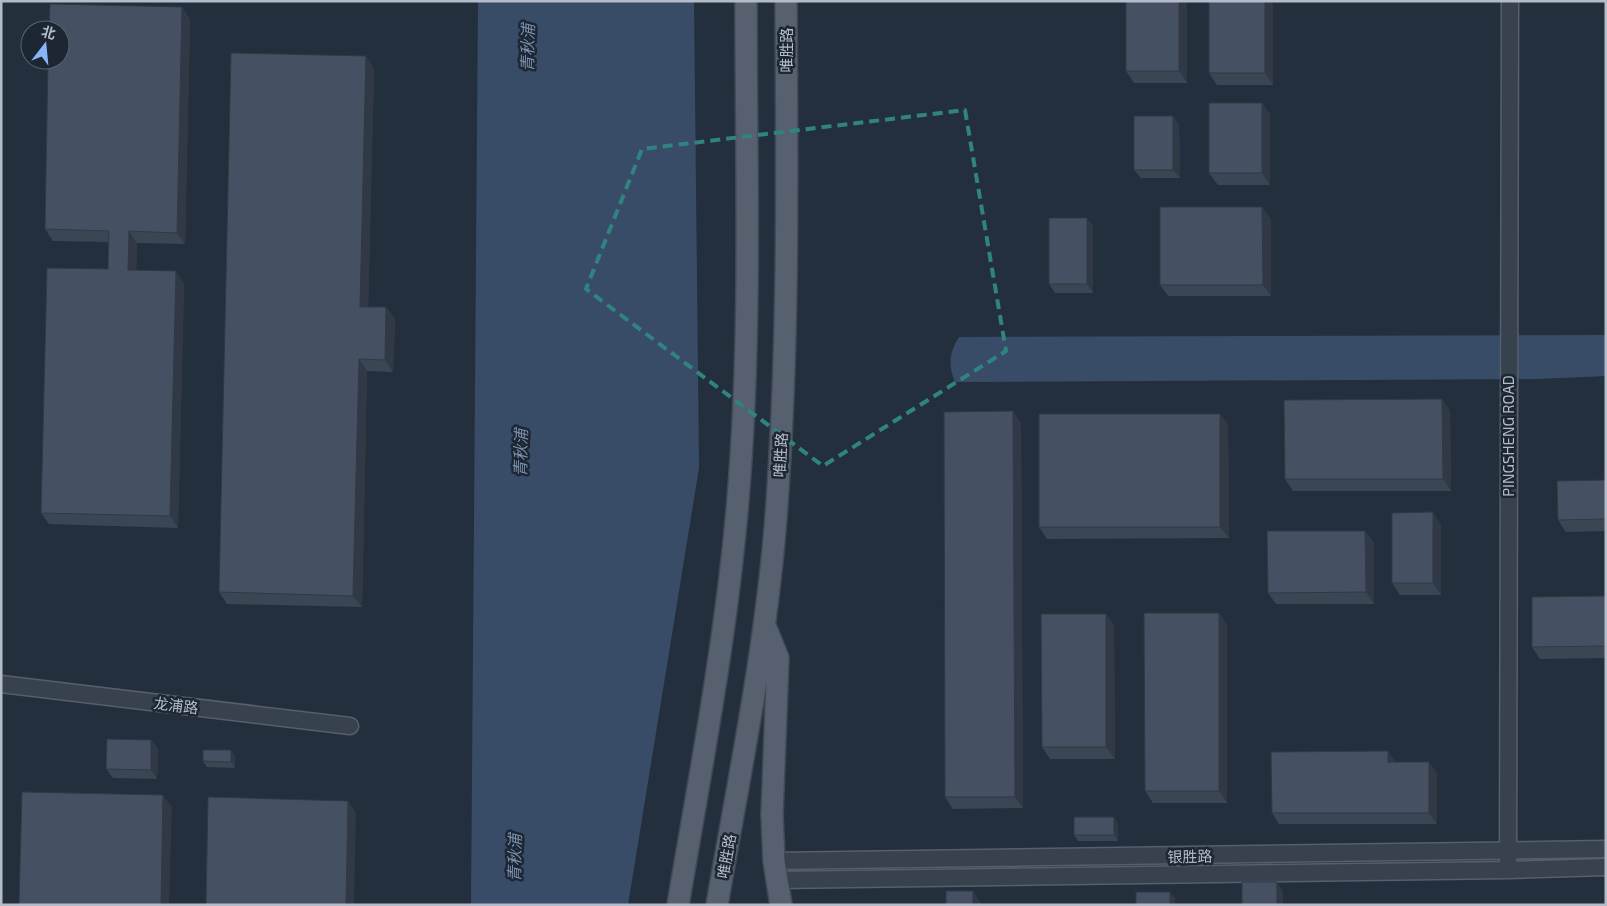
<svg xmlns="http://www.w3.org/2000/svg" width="1607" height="906" font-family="'Exo 2','Noto Sans SC',sans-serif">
<rect width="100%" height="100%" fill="#242f3e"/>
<!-- water -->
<path fill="#394c67" d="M478,1H694L699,468L628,905H471Z
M1606,335V376L1537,379L955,382C948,365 949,353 959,337Z"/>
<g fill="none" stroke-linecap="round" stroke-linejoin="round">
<!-- tertiary casing -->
<g stroke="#565f6c" stroke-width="19">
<path id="tertiary" d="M1,684L350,726
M774,861L1606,849
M1508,870L1510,1
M777,880L1508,870L1606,867"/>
</g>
<!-- primary casing -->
<g stroke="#414a57" stroke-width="24">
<path id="primary" d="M765,626L778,658L772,815L774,861L781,905
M678,905C703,757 732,608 741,458C751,306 746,153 746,1
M717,905C740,771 768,638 777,503C789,336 787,169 786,1"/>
</g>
<!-- tertiary -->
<use href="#tertiary" stroke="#38414e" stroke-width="16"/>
<!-- primary -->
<use href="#primary" stroke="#56606e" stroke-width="21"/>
</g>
<!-- wall -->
<path fill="#3b4654" d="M1126,1H1185L1187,4V83H1134L1126,71Z
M1209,1H1271L1273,5V85H1217L1209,73Z
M190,19L185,244L137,243L136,270L184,283L178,528L49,524L41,513L108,269V242L53,241L45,229Z
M374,68L368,307H386L395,319L393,372L367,371L362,607L227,604L219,592Z
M1262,103L1270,115V185H1218L1209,173Z
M1179,125L1180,178H1141L1134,170Z
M1262,207L1271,219V296H1168L1160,285Z
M1093,226V293H1055L1049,284Z
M1442,399L1450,411L1451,491H1293L1285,479Z
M1220,414L1228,425L1229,538L1047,539L1039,527Z
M1021,423L1023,808L953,809L945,797Z
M1606,480V531L1566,532L1558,520Z
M1441,524V595H1400L1392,583Z
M1365,531L1374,543V604H1276L1268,593Z
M1606,596V658L1540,659L1532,647Z
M1106,614L1114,626L1115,759H1050L1042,747Z
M1227,624V803H1153L1145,791Z
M151,740L158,749L157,779L113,778L106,769Z
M1388,751L1395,762L1437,773V824H1279L1272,813Z
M235,756V768L207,767L203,761Z
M1118,823V841H1078L1074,835Z"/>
<!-- shaded-wall -->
<path fill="#303945" d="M1179,1H1185L1187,4V83L1179,71Z
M1265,1H1271L1273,5V85L1265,73Z
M182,7L190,19L185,244L177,233Z
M366,56L374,68L368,319L360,307Z
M1262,103L1270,115V185L1262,173Z
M1173,116L1179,125L1180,178L1173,170Z
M1262,207L1271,219V296L1263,285Z
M1087,218L1093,226V293L1087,284Z
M129,231L137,243L136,281L128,270Z
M176,271L184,283L178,528L170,516Z
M386,307L395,319L393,372L385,360Z
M359,359L367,371L362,607L353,596Z
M1442,399L1450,411L1451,491L1443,479Z
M1013,411L1021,423L1023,808L1015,797Z
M1220,414L1228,425L1229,538L1220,527Z
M1433,512L1441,524V595L1433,583Z
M1365,531L1374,543V604L1366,592Z
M1219,613L1227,624V803L1219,791Z
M1106,614L1114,626L1115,759L1106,747Z
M151,740L158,749L157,779L151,770Z
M231,750L235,756V768L231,762Z
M1388,751L1395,762H1388Z
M1429,762L1437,773V824L1429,813Z
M163,795L172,807L169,905H161Z
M348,801L356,813L354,905H346Z
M1114,817L1118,823V841L1114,835Z
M1277,882L1283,891V905H1277Z
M973,891L981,903V905H973Z
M1170,892L1175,898V905H1170Z"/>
<!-- building -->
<path fill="#455162" stroke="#303945" d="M1126,1H1179V71H1126Z
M1209,1H1265V73H1209Z
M50,4L182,7L177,233L129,231L128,270L176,271L170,516L41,513L47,268L108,269L109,231L45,229L48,60H60V30H49Z
M231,53L366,56L360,307H386L385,360L359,359L353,596L219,592Z
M1209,103H1262V173H1209Z
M1134,116H1173V170H1134Z
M1160,207H1262L1263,285H1160Z
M1049,218H1087V284H1049Z
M1442,399L1443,479H1285L1284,400Z
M1013,411L1015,797H945L944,412Z
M1039,414H1220V527H1039Z
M1606,480V519L1558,520L1557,481Z
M1433,512V583H1392V513Z
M1267,531H1365L1366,592L1268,593Z
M1606,596V646L1532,647V597Z
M1144,613H1219V791H1145Z
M1041,614H1106V747H1042Z
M107,739L151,740V770L106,769Z
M203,750H231V762L203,761Z
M1388,751V762H1429V813H1272L1271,752Z
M22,792L163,795L161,905H19Z
M208,797L348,801L346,905H206Z
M1074,817H1114V835H1074Z
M1242,882H1277V905H1242Z
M946,891H973V905H946Z
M1136,892H1170V905H1136Z"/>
<!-- marked area -->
<path fill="none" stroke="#308480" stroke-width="4" stroke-dasharray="10 6" stroke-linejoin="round" d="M965,110L1006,351L823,466L586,289L642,149Z"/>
<g text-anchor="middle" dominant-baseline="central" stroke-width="5" stroke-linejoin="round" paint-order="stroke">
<!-- street labels -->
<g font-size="15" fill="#b4bcc9" stroke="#1d2633">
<text transform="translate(786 50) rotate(-90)">唯胜路</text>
<text transform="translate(1508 436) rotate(-90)">PINGSHENG ROAD</text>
<text transform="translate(780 455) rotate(-87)">唯胜路</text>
<text transform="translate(176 705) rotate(7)">龙浦路</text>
<text transform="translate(726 856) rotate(-80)">唯胜路</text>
<text transform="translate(1190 856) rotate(-1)">银胜路</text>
</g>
<!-- water labels -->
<g font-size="16" font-style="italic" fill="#7c92b1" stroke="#1d2633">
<text transform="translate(527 48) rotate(-89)">青秋浦</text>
<text transform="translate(520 453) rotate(-89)">青秋浦</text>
<text transform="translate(514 858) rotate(-89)">青秋浦</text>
</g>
</g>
<!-- border -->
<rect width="1607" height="906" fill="none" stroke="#b4bcc9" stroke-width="5"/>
<!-- north arrow -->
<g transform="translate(45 45) rotate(16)"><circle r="24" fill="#1d2633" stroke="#59626f"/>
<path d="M0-4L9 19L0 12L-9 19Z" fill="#8ab4f8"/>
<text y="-8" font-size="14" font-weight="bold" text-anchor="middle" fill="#b4bcc9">北</text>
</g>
</svg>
